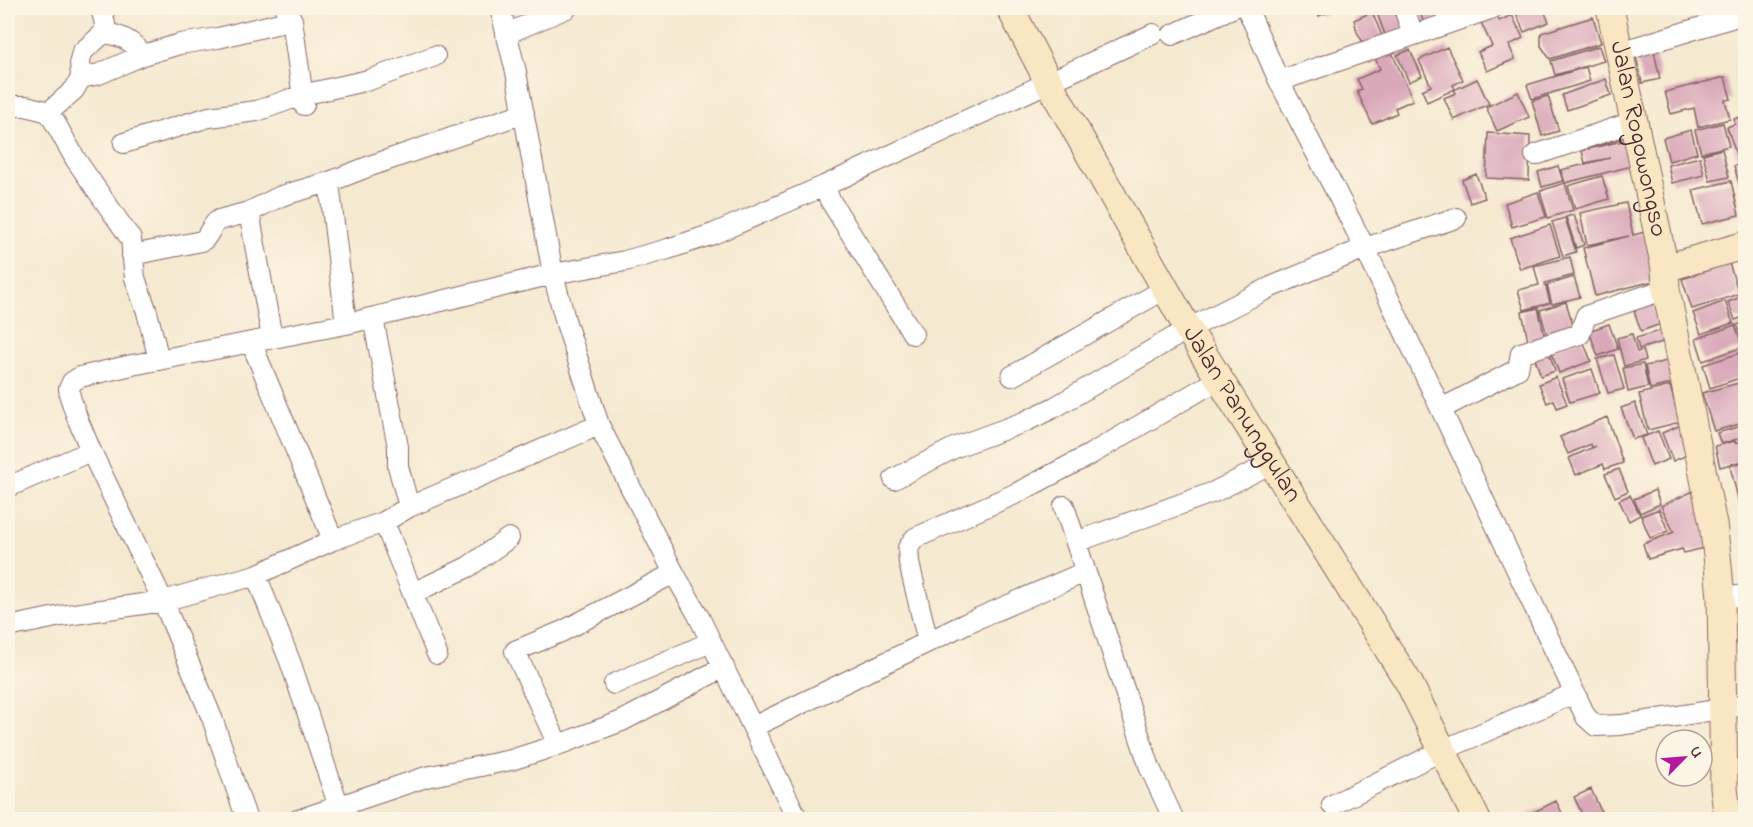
<svg xmlns="http://www.w3.org/2000/svg" width="1753" height="827" font-family="'Indie Flower',sans-serif">
<rect width="100%" height="100%" fill="#fcf5e5"/>
<filter id="ink" filterUnits="userSpaceOnUse"><feTurbulence type="fractalNoise" baseFrequency=".0167" numOctaves="2"/><feDisplacementMap in="SourceGraphic" scale="12" xChannelSelector="R" yChannelSelector="G"/><feConvolveMatrix kernelMatrix="1 2 1 2 8 2 1 2 1" color-interpolation-filters="sRGB"/></filter>
<filter id="wash" filterUnits="userSpaceOnUse"><feTurbulence type="fractalNoise" baseFrequency=".008" numOctaves="4" result="noise"/><feDisplacementMap in="SourceGraphic" scale="24" xChannelSelector="R" yChannelSelector="G"/><feGaussianBlur stdDeviation="1.35" result="paint"/><feColorMatrix in="noise" values="0 0 0 0 0 0 0 0 0 0 0 0 0 0 0 0 0 1.4 0 .05"/><feComposite in="paint" operator="in"/></filter>
<g filter="url(#wash)">
<rect width="100%" height="100%" fill="#f5e9d0"/>
<g id="blocks">
<!-- building -->
<path fill="#d9a8b9" d="M1315,8H1332L1333,10L1319,16Z
M1394,8H1402L1408,27L1385,35L1377,13Z
M1418,8H1439L1442,17L1424,23Z
M1514,8H1543L1549,22L1524,32Z
M1494,11L1499,21L1512,15L1523,38L1509,45L1515,59L1487,71L1478,52L1492,46L1479,18Z
M1372,12L1382,36L1364,44L1357,32L1354,20Z
M1593,17L1601,43L1550,59L1541,46V33Z
M1389,46L1413,100L1395,108L1397,113L1372,124L1357,91L1362,89L1357,79L1380,69L1373,54Z
M1599,46L1604,61L1555,75L1551,61Z
M1653,46L1660,79L1642,83L1635,51Z
M1447,47L1463,80L1453,85L1455,89L1427,102L1422,90L1431,86L1419,60Z
M1410,50L1422,76L1409,82L1397,55Z
M1586,67L1590,81L1532,99L1527,85Z
M1725,77L1731,99L1725,100L1730,119L1698,127L1694,108L1671,114L1665,92Z
M1477,79L1489,104L1454,120L1444,98L1456,93L1454,90Z
M1606,79L1611,95L1567,110L1562,95Z
M1518,92L1529,117L1497,131L1486,107Z
M1548,96L1559,131L1542,136L1532,101Z
M1746,115V154L1737,157L1727,127L1735,124L1734,119Z
M1723,123L1729,146L1701,153L1695,130Z
M1624,128L1627,137L1588,149L1627,140L1632,166L1565,183L1561,170L1610,158L1585,163L1582,151L1585,150L1582,140Z
M1691,130L1697,153L1669,161L1663,138Z
M1488,133L1530,136L1529,180L1486,178Z
M1722,149L1729,177L1710,181L1703,154Z
M1700,157L1704,175L1672,183L1668,165Z
M1746,163V202L1745,203L1734,166Z
M1558,166L1563,181L1542,187L1538,172Z
M1476,174L1485,198L1470,203L1462,180Z
M1602,176L1609,199L1575,209L1568,186Z
M1731,181L1739,215L1702,224L1693,190Z
M1565,183L1573,210L1548,218L1540,191Z
M1538,192L1546,217L1512,227L1505,203Z
M1626,203L1633,235L1649,231L1661,279L1595,296L1583,248L1629,236L1587,245L1580,213Z
M1574,215L1584,245L1576,248L1566,217Z
M1565,218L1576,252L1563,256L1552,222Z
M1550,225L1560,256L1520,269L1510,238Z
M1570,257L1574,275L1545,283L1550,303L1524,310L1518,290L1539,285L1534,266Z
M1729,263L1739,294L1692,309L1682,279Z
M1574,277L1580,297L1552,304L1547,285Z
M1746,295V316L1735,320L1728,302Z
M1655,297L1664,323L1641,331L1632,305Z
M1725,301L1733,323L1701,334L1693,313Z
M1566,302L1575,332L1548,339L1540,310Z
M1538,308L1546,342L1529,346L1522,312Z
M1746,322V338L1743,339L1737,325Z
M1609,324L1618,349L1598,356L1589,331Z
M1735,325L1743,347L1703,361L1696,339Z
M1670,328L1673,339L1639,349L1636,338Z
M1632,334L1637,352L1643,350L1646,360L1624,366L1617,338Z
M1582,338L1591,361L1559,373L1550,350Z
M1547,346L1555,371L1541,376L1532,350Z
M1746,351V376L1710,388L1703,365Z
M1614,355L1624,389L1608,393L1597,359Z
M1676,359L1682,381L1650,389L1645,366Z
M1643,364L1648,387L1628,392L1623,368Z
M1592,369L1600,393L1570,402L1562,379Z
M1556,377L1567,404L1557,408L1554,400L1547,403L1539,384Z
M1746,381V408L1740,409L1743,423L1714,431L1702,393Z
M1670,386L1680,422L1648,430L1639,394Z
M1635,403L1647,435L1633,439L1621,408Z
M1607,417L1623,463L1605,469L1603,464L1576,475L1569,458L1596,446L1592,448L1591,444L1568,454L1560,437Z
M1686,423L1697,451L1673,461L1662,433Z
M1745,425L1746,436L1721,444L1717,433Z
M1658,431L1669,459L1652,466L1641,438Z
M1735,441V443L1746,441V460L1720,467L1715,446Z
M1746,462V526L1745,527L1730,466Z
M1619,469L1628,491L1615,497L1605,474Z
M1704,486L1713,546L1684,553L1682,549L1648,559L1643,544L1674,532L1661,506Z
M1655,490L1660,504L1640,513L1634,499Z
M1630,495L1640,515L1629,521L1619,500Z
M1659,509L1668,531L1650,538L1641,516Z
M1591,789L1605,820H1585L1574,797Z
M1556,801L1563,815L1553,820H1523L1522,818Z"/>
</g>
</g>
<g filter="url(#ink)">
<use href="#blocks" fill-opacity="0" stroke="#866665" stroke-width="1.5"/>
<g fill="none" stroke-linecap="round" stroke-linejoin="round">
<!-- street casing -->
<g stroke="#866665" stroke-width="22">
<path id="street" d="M285,8L292,20L304,105
M500,8L516,72L553,274L566,323L599,425L674,573L698,615L798,820
M1247,8L1279,81L1365,248L1586,717L1596,726L1621,725L1746,705
M1404,8L1413,35
M104,33C121,35 133,41 143,55
M506,34L567,8
M1172,35L1232,8
M1620,52L1731,18
M81,78L99,74L143,55L180,44L218,38L292,20
M1279,81L1493,8
M8,106H26L49,112L76,160L131,239L135,278L147,312L159,360
M49,112L74,90L81,78L80,61L82,52L104,33L105,24L101,8
M124,143L209,117L257,111L302,95L369,80L435,56
M1535,155L1633,122
M329,182L346,324
M824,186L830,200L913,334
M249,212L272,338
M132,255L202,241C210,236 210,225 219,220L249,212L281,196L329,182L370,166L524,113
M373,318L398,447V466L409,507
M251,342L333,540
M1012,376L1165,289
M1441,409L1518,369L1521,353L1580,334L1586,316L1666,289
M894,479L956,447L1024,422L1055,407L1188,329L1271,287L1365,248L1456,218
M8,487L91,451
M1064,506L1150,768L1174,820
M384,522L437,654
M1076,542L1214,492L1272,463
M256,575L291,664L339,807
M413,593L468,567L509,538
M1721,598L1746,595
M8,627L61,616L163,601L256,575L333,540L384,522L409,507L599,425
M928,642L909,563L908,548L915,538L1015,494L1091,454L1219,379
M614,684L711,642
M753,727L967,623L1085,572
M558,745L515,651L563,631L674,573
M1332,805L1443,750L1575,693
M247,820L212,718L163,601L91,451L78,420L70,397L69,389L72,382L80,377L132,365L346,324L553,274L625,261L668,249L713,234L824,186L1153,34
M298,820L426,777L511,760L558,745L622,721L724,667"/>
</g>
<!-- secondary casing -->
<g stroke="#866665" stroke-width="29">
<g id="secondary">
<path id="s1" d="M1010,8L1048,81L1188,329L1409,683L1477,820"/>
<path id="s2" d="M1610,8L1665,268L1666,289L1713,524L1717,555L1721,598L1724,788L1728,820"/>
<path d="M1665,268L1746,245"/>
</g>
</g>
<!-- street -->
<use href="#street" stroke="#fff" stroke-width="20"/>
<!-- secondary -->
<use href="#secondary" stroke="#f9e7c3" stroke-width="27"/>
</g>
</g>
<g text-anchor="middle" dominant-baseline="central" stroke-width="4.5" stroke-linejoin="round" paint-order="stroke">
<!-- street labels -->
<g font-size="26" fill="#4a1f2b" stroke="#fcf5e5">
<text stroke="none"><textPath href="#s2" startOffset="134">Jalan Rogowongso</textPath></text>
<text stroke="none"><textPath href="#s1" startOffset="468">Jalan Panunggulan</textPath></text>
</g>
</g>
<!-- margin -->
<rect width="1753" height="827" fill="none" stroke="#fcf5e5" stroke-width="30"/>
<!-- north arrow -->
<g transform="translate(1684 758) rotate(65)"><circle r="28" fill="#fcf5e5" stroke="#b59f9b" stroke-width="1.5"/>
<path d="M0-4.5L10 22L0 15L-10 22Z" fill="#b5179e"/>
<text y="-9" font-size="16" font-weight="bold" text-anchor="middle" fill="#4a1f2b">U</text>
</g>
</svg>
